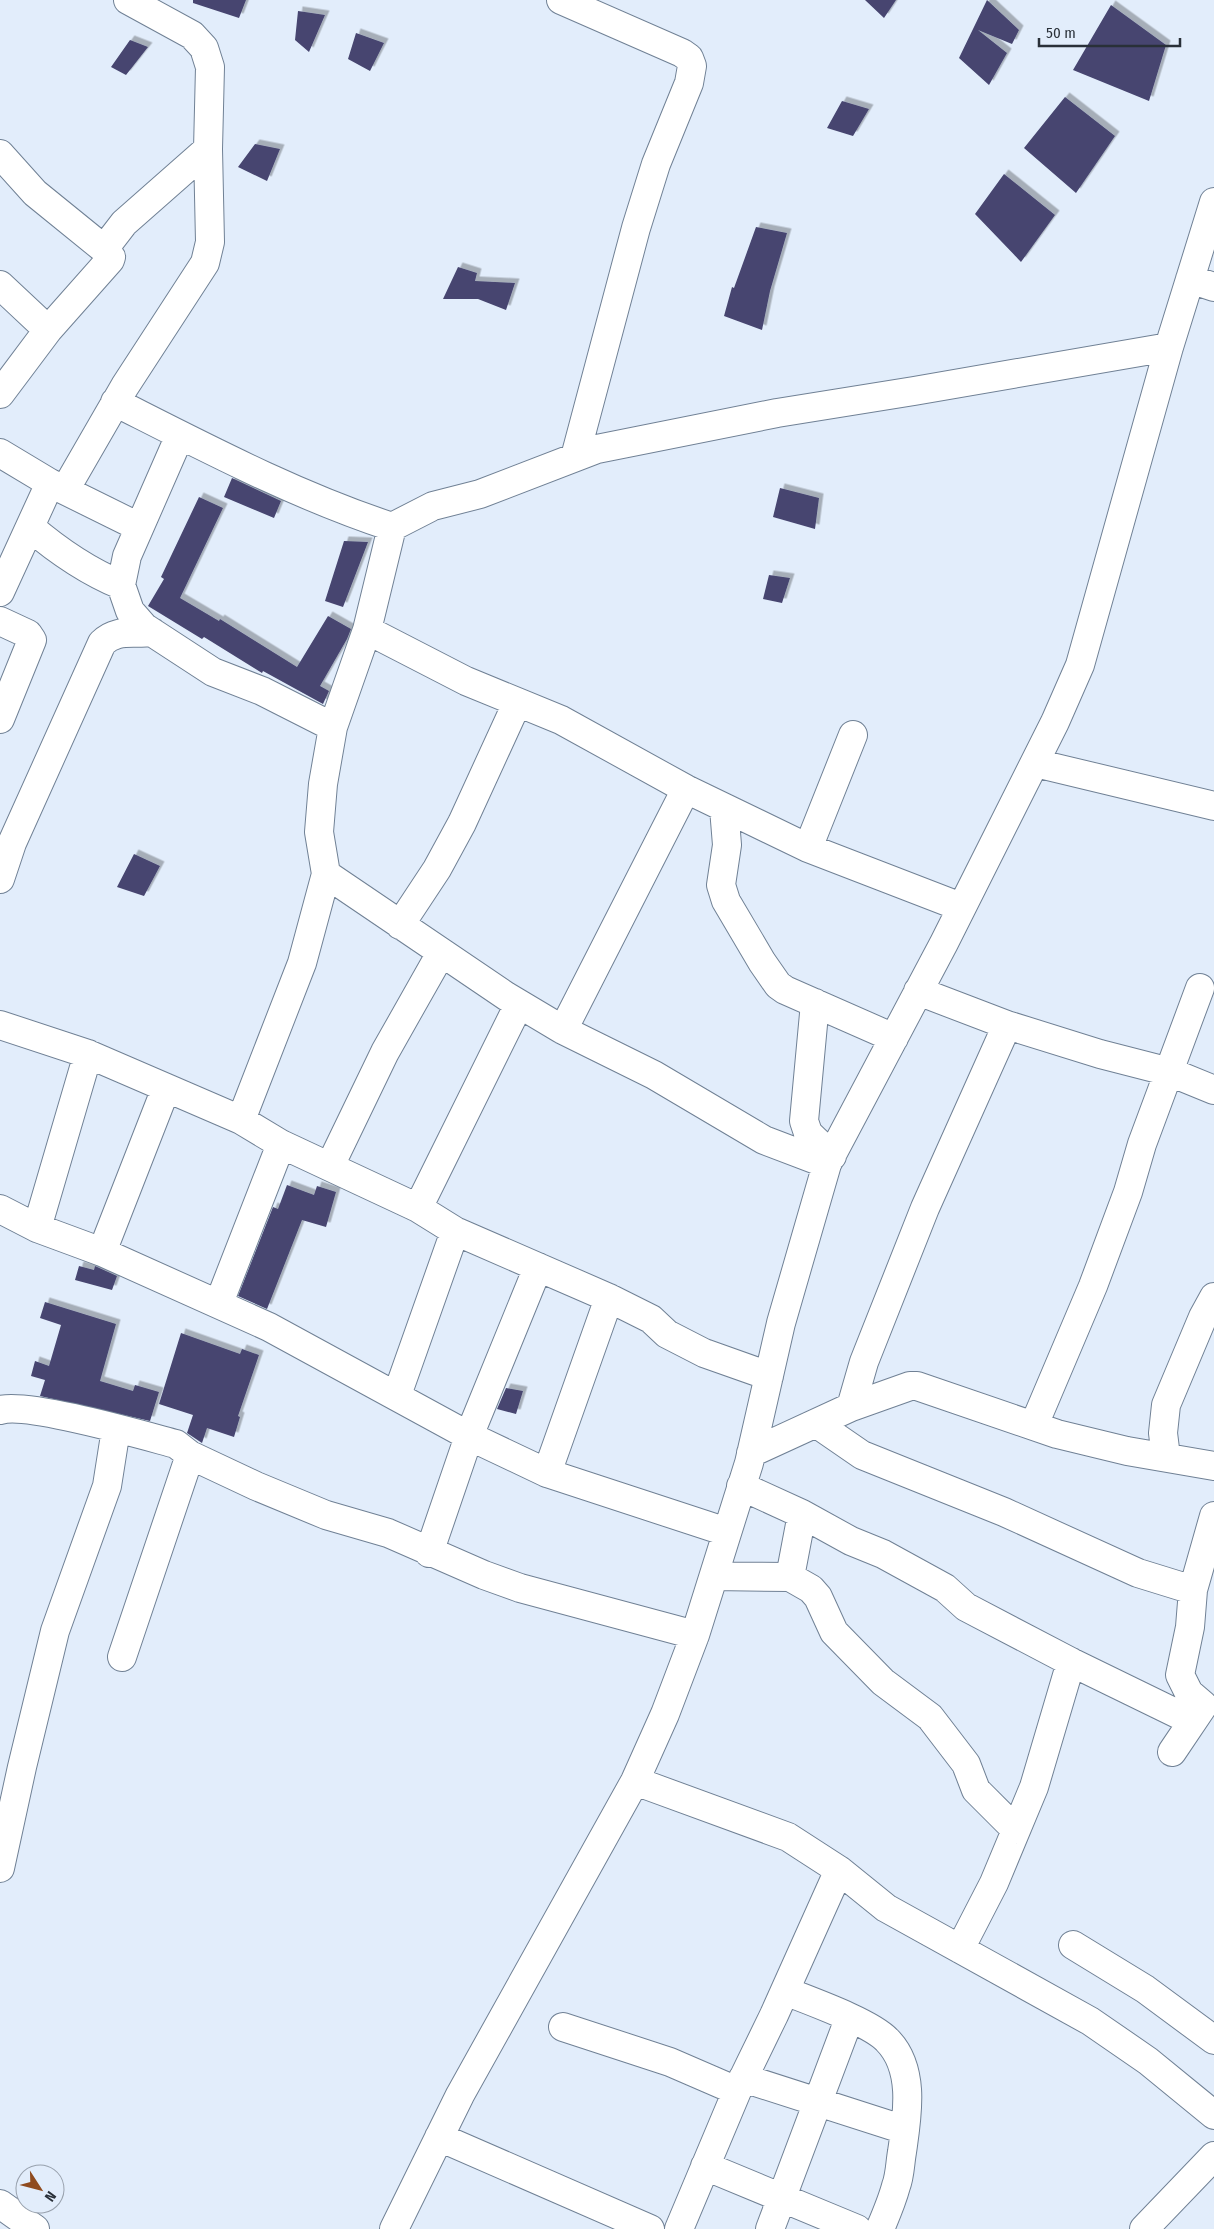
<svg xmlns="http://www.w3.org/2000/svg" width="1214" height="2229" font-family="'Fira Sans Condensed',sans-serif">
<defs>
<filter id="shadow"><feDropShadow dx="4.5" dy="-4.5" stdDeviation="0" flood-color="#0004"/></filter>
</defs>
<rect width="100%" height="100%" fill="#e2edfb"/>
<!-- building -->
<path fill="#46456f" filter="url(#shadow)" d="M193,0H246L239,18L193,3Z
M865,0H896L884,18Z
M987,0L1019,30L1012,44L978,30L1007,53L989,85L959,58Z
M1111,5L1166,45L1149,101L1073,70Z
M298,11L325,15L309,52L295,40Z
M356,33L384,43L370,71L348,59Z
M130,40L148,47L126,75L111,67Z
M1065,97L1115,136L1076,193L1024,148Z
M842,101L869,109L853,136L827,128Z
M255,144L280,149L267,181L238,167Z
M1004,174L1055,215L1021,262L975,214Z
M756,227L787,233L770,291L762,330L724,316L732,287L734,288Z
M458,267L477,273L475,281L515,283L506,310L478,299H443Z
M232,478L281,501L274,518L224,497Z
M780,488L819,498L815,529L773,517Z
M199,497L223,508L180,598L219,621L220,619L297,667L328,616L351,629L347,639L320,686L329,691L323,704L263,671L262,673L204,637L202,639L148,606L164,579L161,577Z
M344,541L368,542L343,607L325,601Z
M769,575L790,578L782,603L763,599Z
M134,854L160,866L144,896L117,887Z
M287,1185L314,1195L317,1186L336,1192L326,1227L302,1220L267,1309L238,1296L273,1207L278,1209Z
M79,1266L94,1270L95,1266L117,1276L112,1290L75,1280Z
M45,1302L116,1324L100,1381L133,1391L135,1385L159,1392L150,1421L40,1396L45,1380L31,1376L35,1361L49,1366L61,1325L40,1318Z
M181,1333L240,1354L242,1349L259,1355L238,1416L240,1417L234,1437L207,1428L202,1443L187,1433L193,1415L159,1404Z
M506,1388L523,1391L516,1414L497,1409Z"/>
<g fill="none" stroke-linecap="round" stroke-linejoin="round">
<!-- minor casing -->
<g stroke="#708195" stroke-width="30">
<path id="minor" d="M561,0L682,53L689,58L692,66L689,83L656,164L636,228L575,457
M0,154L35,193L104,249L111,257L110,260L48,330L0,394
M104,249L124,223L208,149
M1190,279L1214,287
M0,285L48,330
M115,402C206,448 295,495 392,527L433,506L480,494L597,449L777,413L914,391L1169,347
M180,435L127,556L121,585L130,611L144,627L213,672L262,691L333,727
M0,453L50,483L139,527
M65,490L125,386L205,263L210,242L208,149L210,67L204,48L192,35L128,0
M30,527C58,551 87,571 121,585
M0,592L50,483
M0,621L28,634L32,640L0,719
M367,630L466,681L561,720L686,789L808,848L961,907
M1035,763L1214,806
M724,808L727,845L721,885L726,901L762,962L778,985L785,990L894,1038
M808,848L853,735
M326,874L506,996L563,1030L654,1075L764,1140L827,1164
M0,879L12,843L102,643C117,628 133,635 152,632
M400,925L437,869L462,823L517,703
M918,991L1007,1025L1100,1054L1170,1072L1214,1090
M815,1003L804,1121L808,1133L832,1156
M0,1025L88,1054L241,1120L281,1144L418,1208L455,1231L609,1298L651,1319L667,1334L704,1353L769,1376
M563,1030L686,789
M241,1120L302,963L326,874L319,832L323,784L333,727L367,630L392,527
M330,1166L385,1052L441,953
M418,1208L519,1004
M0,1209L37,1228L102,1252L269,1327L469,1436L547,1473L727,1532
M37,1228L88,1054
M102,1252L166,1088
M219,1303L281,1144
M397,1395L455,1231
M851,1407L864,1362L925,1208L1007,1025
M0,1410C28,1402 142,1435 176,1444L190,1455L256,1486L326,1515L388,1533L484,1575L520,1588L695,1635
M817,1424L862,1455L1004,1512L1138,1573L1193,1590
M1034,1425L1093,1286L1128,1192L1142,1144L1200,988
M751,1453L851,1407L910,1386H917L1057,1434L1127,1451L1214,1466
M1166,1457L1163,1433L1166,1405L1203,1317L1214,1297
M547,1473L609,1298
M741,1486L802,1514L851,1541L883,1554L945,1588L966,1607L1071,1662L1192,1721
M429,1553L469,1436L538,1267
M714,1576L790,1577L811,1589L818,1597L834,1632L883,1682L930,1717L966,1764L976,1790L1016,1830
M790,1577L802,1514
M122,1657L190,1455
M1203,1705L1189,1693L1180,1675L1190,1627L1193,1590L1214,1516
M1172,1752L1203,1706
M635,1781L788,1837L839,1870L886,1908L1090,2021L1148,2061L1214,2115
M0,1868L22,1767L55,1631L107,1486L116,1429
M1073,1945L1145,1989L1214,2040
M960,1949L994,1883L1034,1787L1071,1662
M785,1991C810,2001 870,2022 887,2040C916,2069 907,2117 902,2152C900,2163 900,2176 896,2186C892,2201 886,2215 880,2229
M563,2027L670,2062L737,2091
M743,2078L905,2130
M439,2137L650,2229
M705,2166L857,2229
M0,2204L35,2229
M394,2229L460,2095L635,1781L665,1714L695,1635L749,1463L781,1323L827,1164L944,943L1055,722L1080,665L1169,347L1214,202
M679,2229L737,2091L774,2015L839,1870
M770,2229L849,2019
M1144,2229L1214,2156"/>
</g>
<!-- minor -->
<use href="#minor" stroke="#fff" stroke-width="28"/>
</g>
<!-- north arrow -->
<g transform="translate(40 2189) rotate(126)"><circle r="24" fill="#e2edfb" stroke="#98a1ad"/>
<path d="M0-4L9 19L0 12L-9 19Z" fill="#8f4b1f"/>
<text y="-8" font-size="14" font-weight="bold" text-anchor="middle" fill="#293038">N</text>
</g>
<!-- scale -->
<path d="M1039 38v8h141v-8" fill="none" stroke="#293038" stroke-width="2.5"/>
<text x="1046" y="38" font-size="15" fill="#293038" stroke="#e2edfb" stroke-width="4" paint-order="stroke">50 m</text>
</svg>
